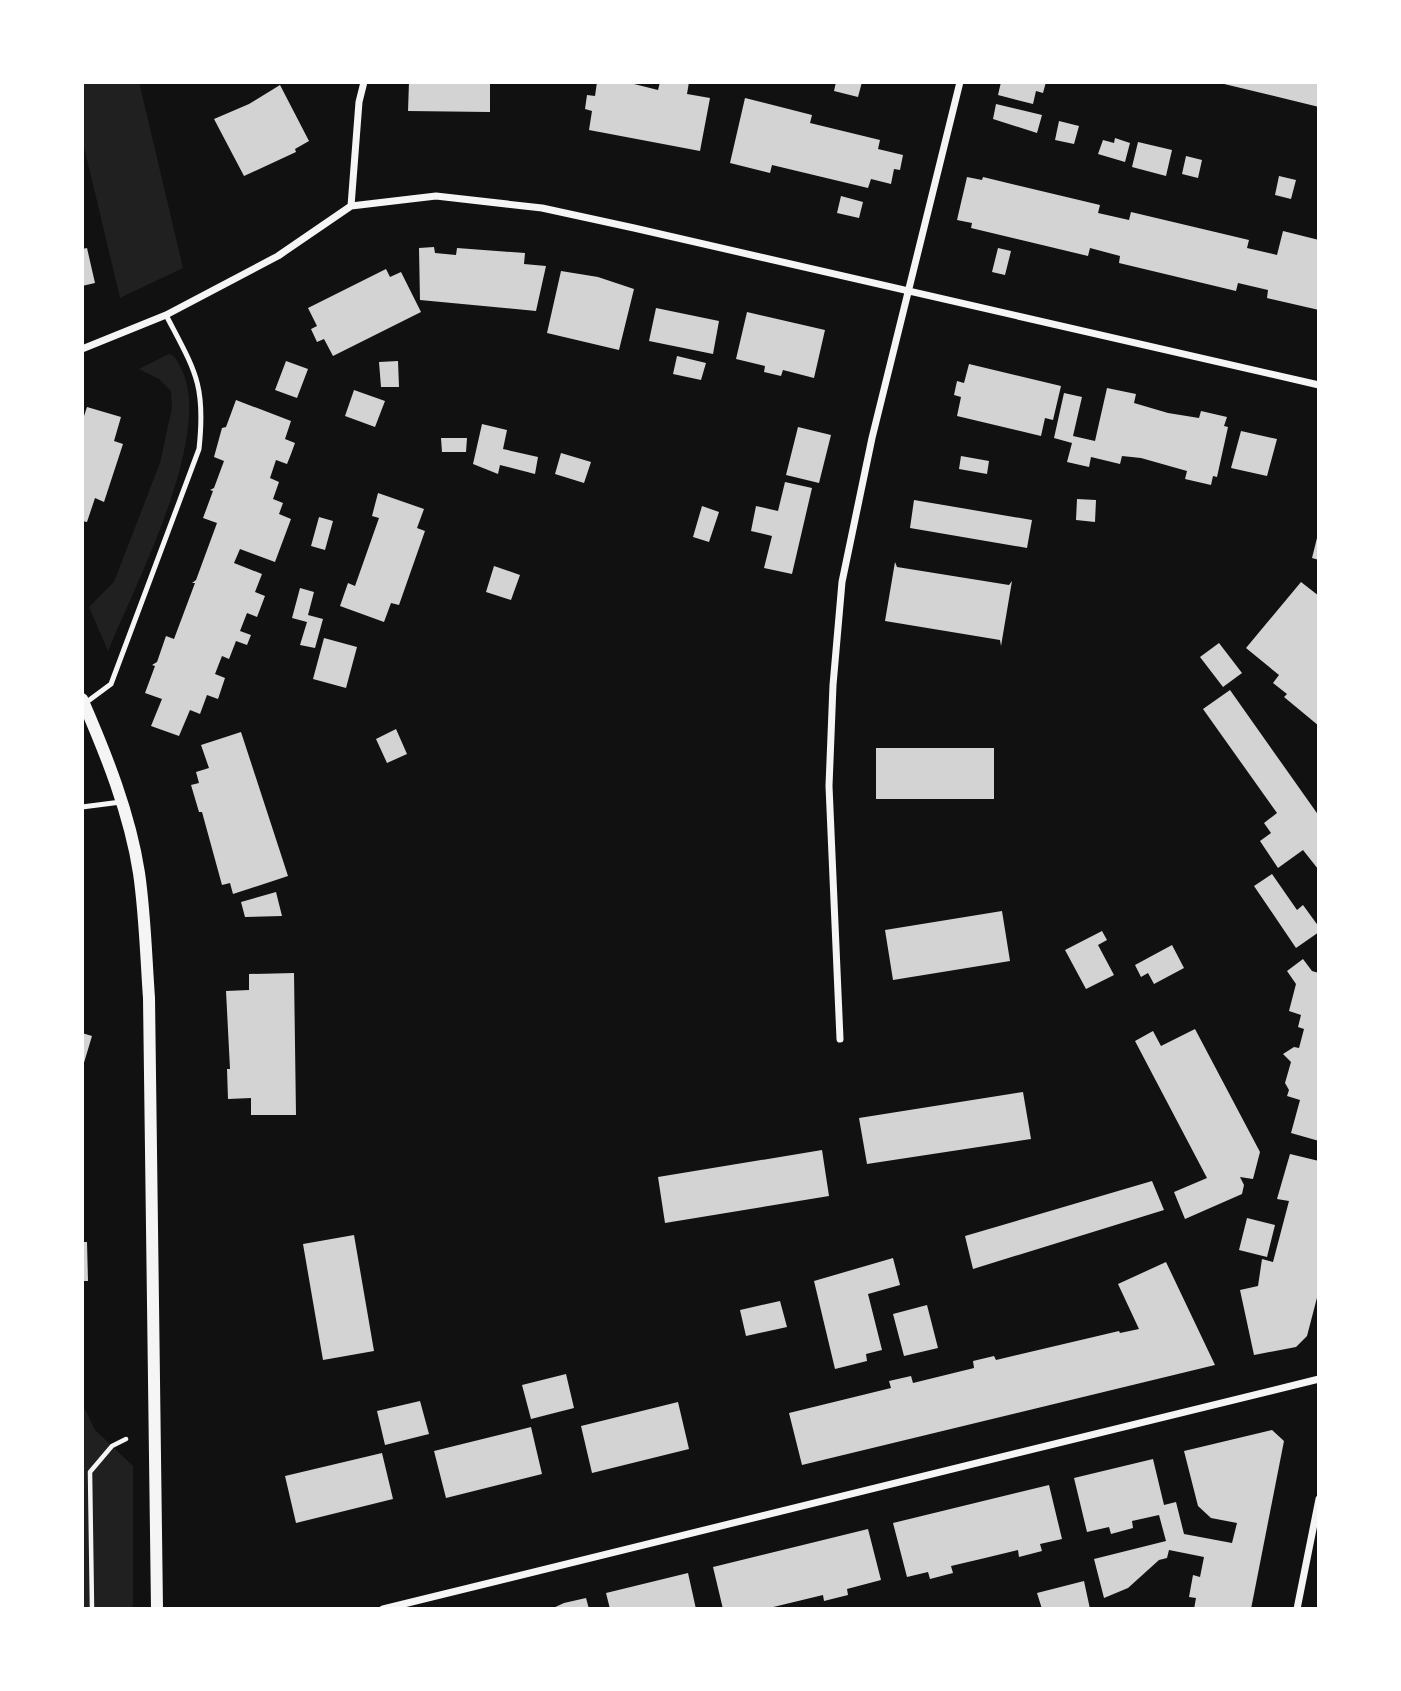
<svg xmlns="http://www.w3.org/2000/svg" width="1401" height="1691" font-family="Figtree,sans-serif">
<rect width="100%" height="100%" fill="#111"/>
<!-- green -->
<path fill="#202020" d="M82,82H139L183,268L120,298L82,138Z
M169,354C176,356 178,363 182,370C213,437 135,585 108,651L89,607L114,582L160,463L172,408L171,391L159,379L139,369Z
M82,1403L95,1430L133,1466V1609H82Z"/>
<!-- building -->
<path fill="#d3d3d3" d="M409,82H490V112L408,111Z
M597,82H626L658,90L660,82H689L687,94L710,98L700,151L589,130L592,111L585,109L587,95L595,96Z
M836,82H862L858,97L834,91Z
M1001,82H1046L1043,93L1036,91L1033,104L998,95Z
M1220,82H1319V107L1220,83Z
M280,85L309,141L295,149L296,152L244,176L214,119L249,104Z
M745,98L812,115L810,123L880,140L878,149L903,155L900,170L894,169L891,184L871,179L868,188L772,165L770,173L730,163Z
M996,104L1042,115L1037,133L993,119Z
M1059,121L1079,126L1074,144L1055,140Z
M1115,138L1130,143L1125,162L1098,154L1103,140L1114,143Z
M1138,142L1172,150L1166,176L1132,167Z
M1186,156L1202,160L1198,178L1182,174Z
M1279,176L1296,180L1291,199L1275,195Z
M967,177L982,180L983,177L1100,205L1098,213L1129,220L1131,212L1249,240L1247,248L1277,255L1283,231L1319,240V310L1267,298L1268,290L1238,283L1236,291L1119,263L1120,256L1090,248L1088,256L971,228L972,223L957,220Z
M841,196L863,202L859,218L837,213Z
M434,247L435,253L456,255L457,248L525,253L524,264L546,266L536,311L420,300L419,248Z
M87,248L95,283L82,286V249Z
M998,248L1011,251L1005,275L992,272Z
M386,269L390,277L401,272L421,312L333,356L324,339L317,342L311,329L317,326L308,308Z
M561,271L598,277L634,289L619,350L547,333Z
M656,308L719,321L713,354L649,341Z
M747,312L825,330L814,378L783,370L781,376L764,372L765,366L736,359Z
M677,356L706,363L701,380L673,374Z
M286,361L308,369L297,398L275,390Z
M398,361L399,387H381L379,362Z
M969,364L1061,386L1053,420L1045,418L1041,436L957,416L961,397L954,395L957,381L964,383Z
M1107,388L1136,394L1134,403L1168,413L1199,418L1201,411L1227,417L1224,426L1228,427L1217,477L1213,476L1211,485L1185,479L1187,471L1141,458L1122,456L1120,464L1091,457L1089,467L1067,462L1072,443L1054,438L1064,393L1082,397L1073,436L1095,441Z
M354,390L385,401L375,427L345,416Z
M236,400L291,421L285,439L295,443L291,454L287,464L276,460L270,478L279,482L273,499L283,503L279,514L291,519L275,562L240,549L234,563L262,574L255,592L265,596L257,617L247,613L240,631L251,635L247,645L236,641L229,659L222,656L215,674L225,678L218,699L207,695L200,714L190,710L179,736L151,726L162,699L145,693L155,666L152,665L157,662L166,636L174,639L195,583H192L196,580L217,523L203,518L213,491L210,490L214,488L224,461L214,457L222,428L226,427Z
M87,407L121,417L114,441L123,444L104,502L95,498L87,522L82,521V422Z
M482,424L507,430L503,449L538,457L535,474L500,465L498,474L473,464Z
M798,427L831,435L819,483L786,475Z
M1241,431L1277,439L1267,476L1231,468Z
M441,438H467L466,452H442Z
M561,453L591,462L584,483L555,474Z
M961,456L989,461L987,474L959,469Z
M785,482L812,488L792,574L764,568L772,536L751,531L756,506L778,511Z
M378,493L424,509L417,528L425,531L399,605L391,603L384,622L340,606L348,583L355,586L379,518L372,516Z
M1077,499L1096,500L1095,522L1076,520Z
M914,500L1032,520L1027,548L910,528Z
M702,506L719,512L709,542L693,537Z
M319,517L333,521L325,550L311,546Z
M1318,534H1319V560L1312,558Z
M895,562L897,567L1009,585L1012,581L1001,646L1000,640L885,621Z
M494,566L520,575L511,600L486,592Z
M1301,582L1319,596V726L1284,697L1287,694L1273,683L1279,675L1246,648Z
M300,588L314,592L308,615L323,619L315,648L300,645L307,622L292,618Z
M324,638L357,647L346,688L313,679Z
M1219,643L1242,673L1223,687L1200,657Z
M1230,690L1319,816L1318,869L1303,850L1278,868L1260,841L1271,833L1264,823L1277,813L1203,709Z
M396,729L407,754L387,763L376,739Z
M241,732L288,876L233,894L230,883L222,885L202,812H199L191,785L199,783L196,772L209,768L201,745Z
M876,748H994V799H876Z
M1272,874L1297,910L1303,905L1319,927V932L1296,948L1254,886Z
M276,892L282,916L245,917L241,902Z
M1002,911L1010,961L893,980L885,930Z
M1102,931L1107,940L1098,945L1114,975L1086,989L1065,950Z
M1172,945L1184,968L1154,984L1148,973L1141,977L1135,965Z
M1303,959L1312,971L1319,973V1141L1291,1133L1300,1100L1287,1096L1289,1090L1285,1083L1291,1062L1283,1054L1294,1047L1299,1048L1304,1029L1298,1027L1301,1015L1289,1011L1296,984L1287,971Z
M294,973L296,1115H251V1098L228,1099L227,1069H230L226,991L249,990V974Z
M1195,1029L1260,1152L1253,1179L1240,1177L1244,1185L1242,1194L1185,1219L1174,1192L1207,1178L1135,1041L1153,1031L1161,1046Z
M82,1033L92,1036L83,1066H82Z
M1023,1092L1031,1139L867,1164L859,1118Z
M822,1150L829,1196L665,1223L658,1177Z
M1290,1154L1319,1161V1290L1307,1336L1296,1347L1254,1355L1240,1290L1258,1286L1262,1259L1273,1262L1289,1201L1277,1199Z
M1152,1181L1164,1210L973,1269L965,1236Z
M1247,1218L1275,1225L1267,1257L1239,1250Z
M354,1235L374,1351L323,1360L303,1244Z
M82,1242H87L88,1281H82Z
M893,1258L900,1285L868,1294L882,1350L866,1354L867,1361L835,1369L814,1281Z
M1166,1262L1215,1365L802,1465L789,1413L891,1388L889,1381L911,1376L913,1383L974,1368L973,1361L994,1356L996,1360L1119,1331L1120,1333L1139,1329L1118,1284Z
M780,1301L787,1327L746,1336L740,1310Z
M927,1305L938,1348L904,1356L893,1314Z
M566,1374L574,1408L531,1419L522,1385Z
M420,1401L429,1434L385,1445L377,1411Z
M678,1402L689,1449L592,1473L581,1426Z
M531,1427L542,1474L446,1498L434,1451Z
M1272,1430L1284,1441L1251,1609H1194L1196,1598L1189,1597L1193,1575L1200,1577L1204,1557L1169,1550L1167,1558L1159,1560L1128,1588L1104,1598L1094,1559L1166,1541L1159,1515L1132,1521L1133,1528L1111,1534L1109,1527L1087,1532L1074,1478L1153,1459L1164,1505L1176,1502L1184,1534L1232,1543L1237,1523L1211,1518L1198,1506L1184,1451Z
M382,1453L393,1499L296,1523L285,1476Z
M1049,1485L1062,1539L1040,1544L1042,1551L1019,1557L1018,1550L985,1558L951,1566L953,1573L930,1579L928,1572L907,1577L893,1523Z
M868,1529L881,1580L847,1589L848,1595L824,1601L823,1595L765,1609H723L713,1567Z
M688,1573L696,1609H610L606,1593Z
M1084,1581L1090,1609H1042L1037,1593Z
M586,1598L589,1609H551L564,1603Z"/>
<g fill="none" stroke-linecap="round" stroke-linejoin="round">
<!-- path -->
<path stroke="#f5f5f5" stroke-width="4.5" d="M92,1609L90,1472L112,1446L126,1439"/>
<!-- service -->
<path stroke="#f5f5f5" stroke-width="5" d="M84,704L111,684L199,449C206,384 195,371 166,315
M82,807L121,802"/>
<!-- minor -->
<path stroke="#f5f5f5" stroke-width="7" d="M351,206L359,102L364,82
M82,349L166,315L278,256L351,206L436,196L542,208L634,228L1319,385
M840,1039L829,786L833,685L842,582L872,438L960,82
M383,1609L1319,1379
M1297,1609L1319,1499"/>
<!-- tertiary -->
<path stroke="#f5f5f5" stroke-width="12" d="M82,699C106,754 130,814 139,873C145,914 146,956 149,998L157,1609"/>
</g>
<!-- border -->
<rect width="1401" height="1691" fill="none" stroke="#ffffff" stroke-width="168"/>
</svg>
